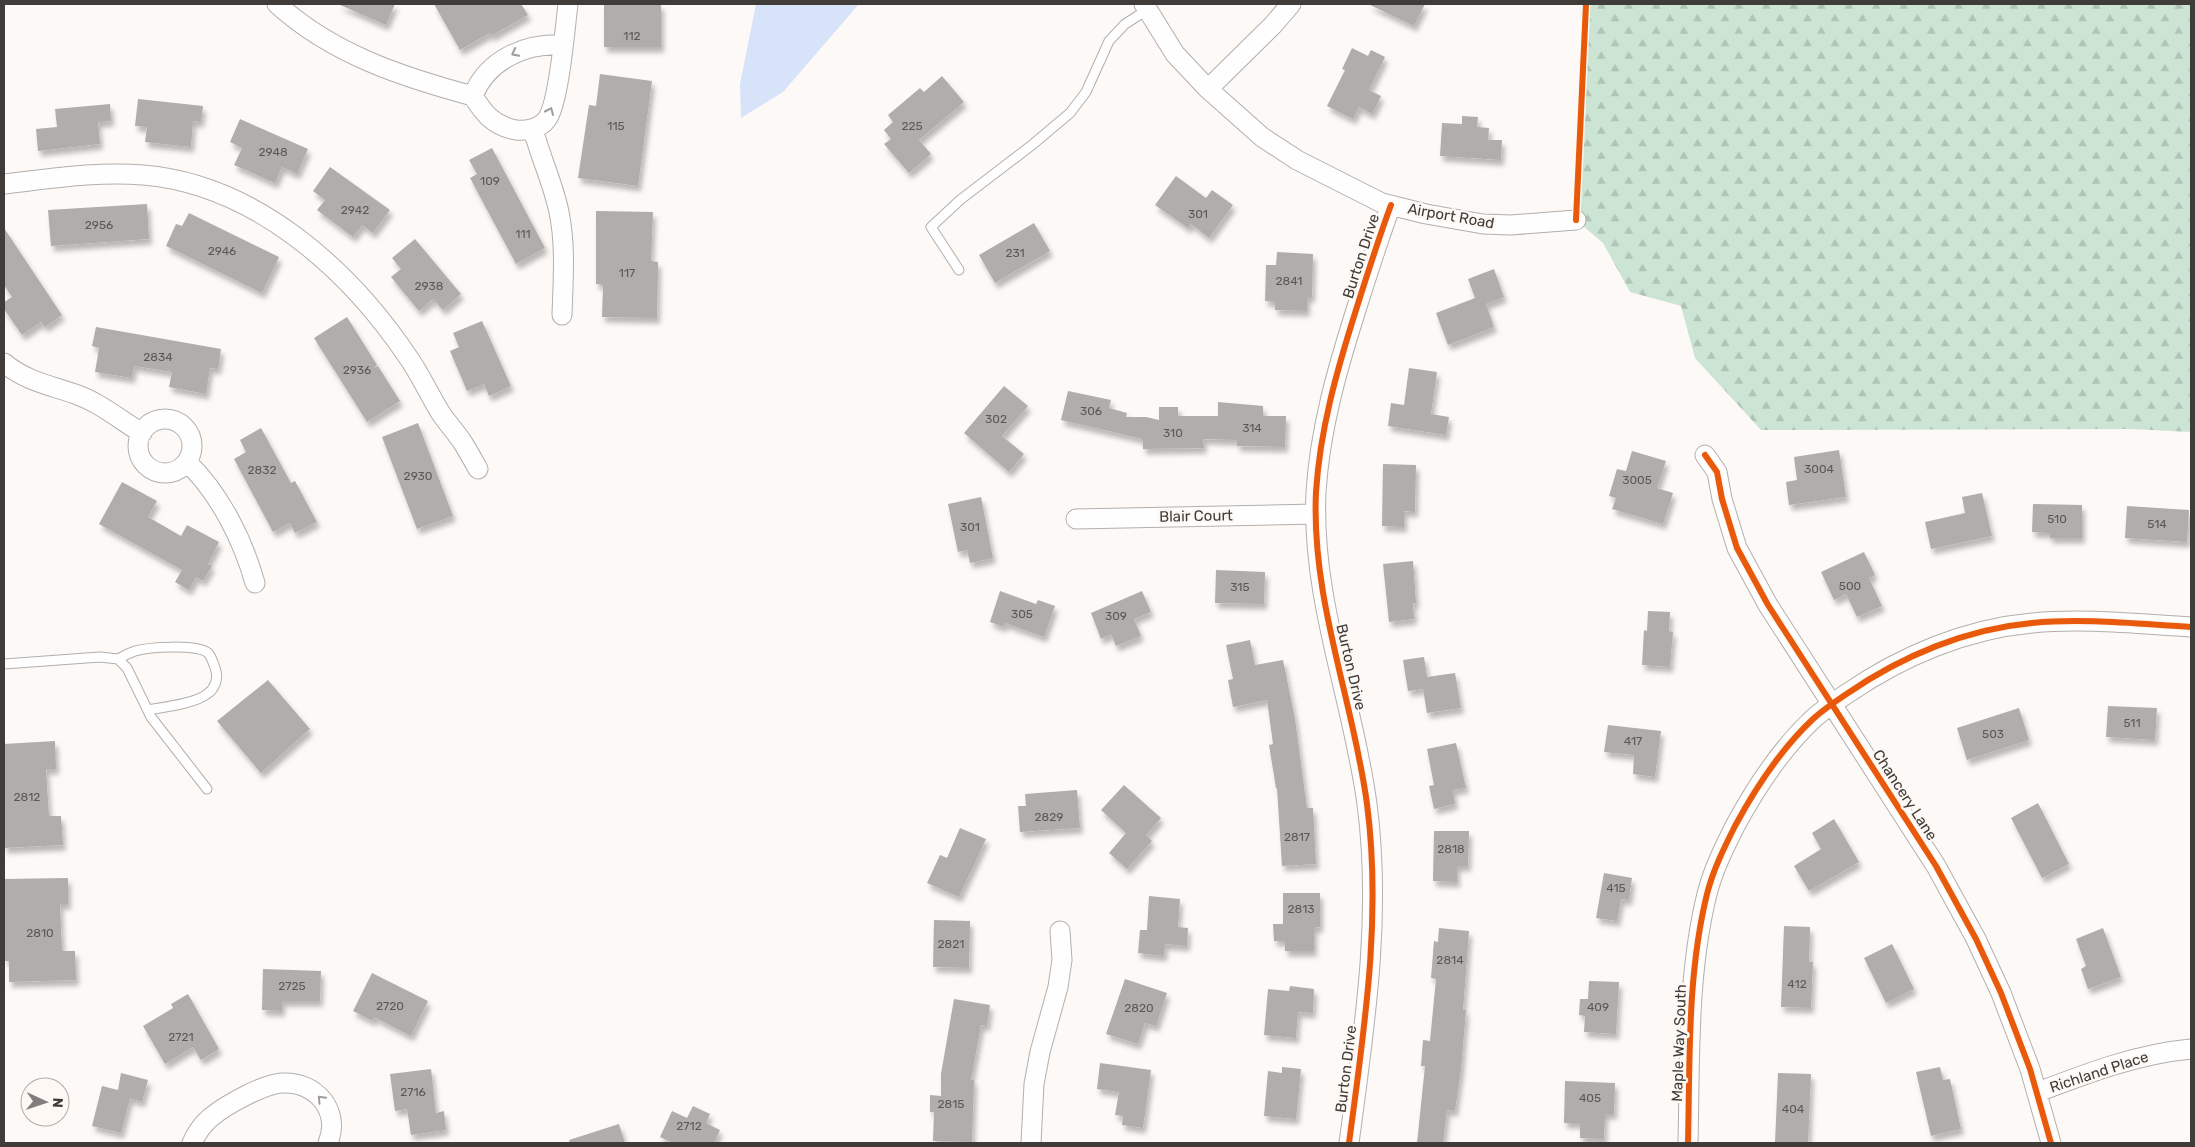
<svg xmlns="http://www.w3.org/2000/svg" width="2195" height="1147" font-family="Rubik,sans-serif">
<defs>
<pattern id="forest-firs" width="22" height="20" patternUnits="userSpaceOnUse" patternTransform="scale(1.25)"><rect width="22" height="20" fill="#cce4d3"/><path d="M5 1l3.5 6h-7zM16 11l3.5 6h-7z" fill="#b0c4b6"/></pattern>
<filter id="shadow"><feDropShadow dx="3" dy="5.5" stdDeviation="2.5" flood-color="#0004"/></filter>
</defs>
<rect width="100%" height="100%" fill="#fcf9f6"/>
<!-- forest -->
<path fill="url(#forest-firs)" d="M1586,4H2191V432L2132,429L1761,430L1695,358L1681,306L1630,292L1603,243L1576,220Z"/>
<!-- water -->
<path fill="#d6e3f8" d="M756,4H859L783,92L741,118L740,84Z"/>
<!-- building -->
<path fill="#b0adab" filter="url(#shadow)" d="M338,4H395L386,25Z
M434,4H521L528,15L491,36L490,33L460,50Z
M604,4H661V47H604Z
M1368,4H1425L1414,26Z
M1352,48L1368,56L1371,50L1385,57L1369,90L1381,96L1372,114L1359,107L1353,119L1327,106L1345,70L1342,69Z
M600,74L652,81L638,186L578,178L589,105L596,106Z
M942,76L964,102L919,140L931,154L909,173L884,144L891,139L884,130L893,122L888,115L920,88L924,92Z
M138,99L203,106L201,122L193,121L191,147L145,142L147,127L135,126Z
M110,104L111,121L98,122L100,144L38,151L36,129L57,127L55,109Z
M1462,116L1478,117L1477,127L1489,128L1488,140H1502L1501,160L1440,156L1442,123L1462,124Z
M240,119L308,149L297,174L282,167L275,183L234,165L242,148L230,142Z
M492,148L545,248L516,264L470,178L477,174L469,160Z
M330,167L390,210L373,233L362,225L353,237L317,210L325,200L313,191Z
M1176,176L1206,198L1212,190L1233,205L1209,238L1191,224L1188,228L1155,205Z
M147,204L149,239L51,246L48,210Z
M596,211L653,212L651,261L658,262L657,318L602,317L603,285L596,284Z
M189,213L279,257L262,293L166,246L176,224L182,226Z
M1034,223L1050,251L995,283L979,255Z
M4,228L62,315L45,327L41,322L22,335L4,309V302L12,297L4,285Z
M415,239L461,294L443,310L433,299L419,311L391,277L401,269L392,258Z
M1277,252L1313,254L1312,297H1307V311L1275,310V302L1265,301L1266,265H1276Z
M1494,269L1504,297L1486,304L1494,327L1448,345L1436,313L1475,298L1468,279Z
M347,317L377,365L374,368L378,366L400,401L367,422L314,338Z
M482,321L511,386L489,396L484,384L467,391L450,351L459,347L453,333Z
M96,327L221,349L218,369L210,368L206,394L169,387L172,372L134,366L132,378L95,372L99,348L92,346Z
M1409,368L1437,372L1431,414L1449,417L1446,435L1388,426L1391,403L1404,405Z
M1004,386L1028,406L1002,436L1024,454L1009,472L964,433Z
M1068,391L1111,400L1109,408L1127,413L1126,417H1146L1159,420V407H1178V416H1218V402L1263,406V416H1286L1285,447L1237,446V440L1203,439L1204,448L1143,449V439L1061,420Z
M418,423L453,516L417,529L382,437Z
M261,428L291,483L295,481L317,522L295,533L290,523L273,532L234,459L246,452L240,440Z
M1839,450L1846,497L1789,505L1786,482L1797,480L1794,457Z
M1632,451L1666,461L1657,488L1673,493L1663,524L1612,509L1616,498L1609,496L1617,469L1626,471Z
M1383,464L1416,465L1415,512L1404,511V527L1382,526Z
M122,482L157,501L148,517L181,536L187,525L219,542L208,564L212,566L203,581L196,577L189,590L175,582L182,570L99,524Z
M1982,493L1992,536L1931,549L1925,522L1965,513L1962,497Z
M981,497L993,558L970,563L967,550L958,552L948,504Z
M2033,504L2082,505V538H2050L2049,533L2032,532Z
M2127,506L2189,510L2187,542L2125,538Z
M1864,552L1875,575L1869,578L1882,606L1857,617L1846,594L1834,600L1821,572Z
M1413,561L1416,603H1413L1414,619L1389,622L1383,564Z
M1216,570L1265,572L1264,604L1215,603Z
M1000,591L1036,604L1038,600L1055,606L1044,637L1005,623L1004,627L990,622Z
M1142,591L1151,612L1134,619L1141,636L1116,646L1111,634L1101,639L1091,613Z
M1648,611L1670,612L1669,631L1673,632L1670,667L1642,665L1644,630L1647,631Z
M1250,640L1255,665L1283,660L1295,719L1307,808H1313L1316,864L1282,866L1277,788H1276L1269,745L1273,744L1267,700L1233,707L1228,680L1233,679L1226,645Z
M1424,657L1427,677L1455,673L1461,708L1427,713L1423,689L1408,691L1403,660Z
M268,680L310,729L261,773L217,721Z
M2108,706L2157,708L2155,740L2106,737Z
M2019,708L2029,740L1967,760L1957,728Z
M1608,725L1661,731L1655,777L1633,774L1634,755L1604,752Z
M55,741L56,769H46L49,816H61L63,845L4,848V744Z
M1456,743L1466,788L1453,790L1455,804L1434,809L1429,786L1434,785L1427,749Z
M1124,785L1161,818L1146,835L1152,841L1127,869L1109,853L1126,833L1101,810Z
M1077,790L1080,828L1020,832L1018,806H1026L1025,794Z
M2038,803L2069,864L2042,878L2011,818Z
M1834,819L1859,862L1809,891L1794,866L1821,849L1812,833Z
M960,828L986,839L959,897L927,883L940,855L947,858Z
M1434,831H1469L1468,866H1457V882L1433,881Z
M1604,873L1632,878L1629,900L1621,899L1617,921L1596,918Z
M68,878V904H60L62,951H75L76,980L9,982V961H5L4,879Z
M1283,893H1320V927L1314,928V951H1285V941H1274L1273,924H1283Z
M1149,896L1180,899L1178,927L1188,928L1187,946L1165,944L1164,956L1138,953L1140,930H1147Z
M934,920L970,921L969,968L933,967Z
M1784,926L1810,927L1809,962H1813L1811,1008L1781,1007Z
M1439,928L1469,931L1463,1010H1466L1461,1069L1455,1111L1447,1110L1443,1143H1417L1425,1066H1421L1423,1040L1430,1041L1436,979L1431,978L1434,941L1438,942Z
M2103,928L2121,977L2088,989L2081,969L2086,966L2076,939Z
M1892,944L1914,989L1886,1003L1864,958Z
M263,969L321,971L320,1001H282V1011L262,1010Z
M372,973L428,1001L411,1036L374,1017L373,1021L353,1011Z
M1125,979L1167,993L1156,1026L1145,1023L1138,1044L1106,1034Z
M1589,981L1619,982L1616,1034L1584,1032L1585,1016L1579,1015L1580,999H1588Z
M1290,986L1314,989L1313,1013L1298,1012L1296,1038L1264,1035L1268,989L1289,991Z
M188,994L219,1049L201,1060L193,1047L165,1064L143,1026L173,1008L171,1004Z
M954,999L990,1005L987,1026L981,1025L971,1080H974L972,1142L933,1141L934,1112H930V1095L941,1096V1074Z
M1100,1063L1151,1070L1143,1128L1122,1125L1123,1116L1115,1115L1119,1092L1097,1089Z
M1282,1067L1301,1069L1296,1119L1264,1116L1268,1071L1282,1073Z
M1940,1067L1943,1080L1950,1079L1961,1129L1931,1136L1916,1072Z
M431,1069L436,1113L444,1111L446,1130L411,1135L407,1109L395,1111L390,1074Z
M121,1073L148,1080L142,1102L130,1098L121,1133L92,1126L102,1086L118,1090Z
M1778,1073L1811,1074L1808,1143H1775Z
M1565,1081L1615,1083L1614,1114H1605L1604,1139L1580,1138V1123H1564Z
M693,1106L710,1114L706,1123L720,1130L714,1143H673L660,1137L672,1111L687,1118Z
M619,1124L625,1143H570L569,1140Z"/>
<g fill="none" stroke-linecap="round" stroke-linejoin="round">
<!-- lane casing -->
<g stroke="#b2afad" stroke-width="11">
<path id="lane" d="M959,270L931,227L960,200L1032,145L1070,113L1086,92L1109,41L1125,24L1147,10
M118,659C123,656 129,653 135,651C149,647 197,644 208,653C212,657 214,665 216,671C218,679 215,689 207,694C194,704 164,707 148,710
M4,664L100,657L118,659L127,668L151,717L207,789"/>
</g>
<!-- street casing -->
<g stroke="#b2afad" stroke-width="21">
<path id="street" d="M277,4C332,54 402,77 473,96
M1144,4L1175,54L1208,89L1262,137L1297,160L1382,203L1426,214L1483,224L1511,225L1576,220
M562,45C525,43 487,60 473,96C484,114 494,126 516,130C526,131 540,129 547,119C559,103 565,28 568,4
M1208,89L1273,25L1291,4
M531,130L536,139C543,163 554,187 559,212C566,246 563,281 562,315
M4,184C49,179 97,171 143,175C254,184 348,268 408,357C420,374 429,394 440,412C447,423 456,432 463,443C468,451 473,460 478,469
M4,363C26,381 49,385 75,394C99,402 120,420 142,433
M138 446a27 27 0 1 1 54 0a27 27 0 1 1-54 0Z
M1705,455L1717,472L1722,499L1737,548L1768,605L1936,866L1976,939L2001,993L2030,1069L2051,1143
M187,462C220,494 243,540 255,583
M1076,519L1316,514
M2038,1092C2088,1073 2137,1054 2191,1049
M192,1143C196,1134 202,1125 210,1118C224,1106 263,1084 282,1083C316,1081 341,1111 328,1143
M1031,1143L1034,1084L1040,1052L1058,987L1062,960L1060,931
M1349,1143C1364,1030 1382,918 1367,804C1353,699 1311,600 1316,492C1320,429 1337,370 1356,310C1367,275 1378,240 1391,205
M1688,1143C1690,1061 1687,975 1707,894C1713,870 1724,848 1735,826C1756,787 1781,749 1813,719C1824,709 1836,701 1848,693C1902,656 1966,629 2032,623C2084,618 2138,624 2191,627"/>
</g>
<!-- lane -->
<use href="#lane" stroke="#fffefe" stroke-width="9"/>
<!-- street -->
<use href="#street" stroke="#fffefe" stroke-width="19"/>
<!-- cycleway casing -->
<g stroke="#fef8f4" stroke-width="9">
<path id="cycleway" d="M1576,220L1586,4
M1705,455L1717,472L1722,499L1737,548L1768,605L1936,866L1976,939L2001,993L2030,1069L2051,1143
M1349,1143C1364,1030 1382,918 1367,804C1353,699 1311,600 1316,492C1320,429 1337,370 1356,310C1367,275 1378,240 1391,205
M1688,1143C1690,1061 1687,975 1707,894C1713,870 1724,848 1735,826C1756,787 1781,749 1813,719C1824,709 1836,701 1848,693C1902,656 1966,629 2032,623C2084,618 2138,624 2191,627"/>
</g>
<!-- cycleway -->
<use href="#cycleway" stroke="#e8590c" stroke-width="6"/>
</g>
<!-- one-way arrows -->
<defs><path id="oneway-chevron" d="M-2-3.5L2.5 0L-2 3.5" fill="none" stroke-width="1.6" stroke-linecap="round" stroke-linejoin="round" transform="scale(1.25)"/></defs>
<g stroke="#9f9d9c">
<use href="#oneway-chevron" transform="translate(515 53) rotate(153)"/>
<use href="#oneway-chevron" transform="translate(550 111) rotate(-66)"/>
<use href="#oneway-chevron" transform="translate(321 1099) rotate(-133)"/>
</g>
<g text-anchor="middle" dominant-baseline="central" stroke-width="5" stroke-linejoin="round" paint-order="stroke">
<!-- number labels -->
<g font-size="12" fill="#5b5856">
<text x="632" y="36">112</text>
<text x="616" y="126">115</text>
<text x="912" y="126">225</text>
<text x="273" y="152">2948</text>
<text x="490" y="181">109</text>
<text x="355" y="210">2942</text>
<text x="1198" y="214">301</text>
<text x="99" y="225">2956</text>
<text x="523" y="234">111</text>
<text x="222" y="251">2946</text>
<text x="1015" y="253">231</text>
<text x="627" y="273">117</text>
<text x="1289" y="281">2841</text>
<text x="429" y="286">2938</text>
<text x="158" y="357">2834</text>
<text x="357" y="370">2936</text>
<text x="1091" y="411">306</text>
<text x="996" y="419">302</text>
<text x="1252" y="428">314</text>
<text x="1173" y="433">310</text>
<text x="1819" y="469">3004</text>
<text x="262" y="470">2832</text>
<text x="418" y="476">2930</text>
<text x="1637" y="480">3005</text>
<text x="2057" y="519">510</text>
<text x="2157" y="524">514</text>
<text x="970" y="527">301</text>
<text x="1850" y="586">500</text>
<text x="1240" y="587">315</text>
<text x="1022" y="614">305</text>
<text x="1116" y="616">309</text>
<text x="2132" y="723">511</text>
<text x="1993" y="734">503</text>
<text x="1633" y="741">417</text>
<text x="27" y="797">2812</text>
<text x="1049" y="817">2829</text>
<text x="1297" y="837">2817</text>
<text x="1451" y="849">2818</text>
<text x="1616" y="888">415</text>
<text x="1301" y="909">2813</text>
<text x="40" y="933">2810</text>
<text x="951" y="944">2821</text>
<text x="1450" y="960">2814</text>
<text x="1797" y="984">412</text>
<text x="292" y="986">2725</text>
<text x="390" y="1006">2720</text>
<text x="1598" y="1007">409</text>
<text x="1139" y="1008">2820</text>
<text x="181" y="1037">2721</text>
<text x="413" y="1092">2716</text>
<text x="1590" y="1098">405</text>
<text x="951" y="1104">2815</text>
<text x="1793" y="1109">404</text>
<text x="689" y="1126">2712</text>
</g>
<!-- street labels -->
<g font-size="15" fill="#3f3c3a" stroke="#fef8f4">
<text transform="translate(1451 216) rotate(10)">Airport Road</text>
<text transform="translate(1361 256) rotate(-72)">Burton Drive</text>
<text transform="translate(1196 516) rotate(-1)">Blair Court</text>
<text transform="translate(1351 667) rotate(77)">Burton Drive</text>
<text transform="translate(1905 795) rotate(57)">Chancery Lane</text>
<text transform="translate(1679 1043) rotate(-88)">Maple Way South</text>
<text transform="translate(1346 1069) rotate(-83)">Burton Drive</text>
<text transform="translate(2099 1072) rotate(-18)">Richland Place</text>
</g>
</g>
<!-- border -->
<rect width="2195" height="1147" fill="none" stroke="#3f3c3a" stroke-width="10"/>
<!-- north arrow -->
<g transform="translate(45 1102) rotate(93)"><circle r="24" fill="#fef8f4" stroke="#b2adaa"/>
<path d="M0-4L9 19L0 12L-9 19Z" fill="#817e7c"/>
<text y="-8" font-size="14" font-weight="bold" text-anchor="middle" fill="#3f3c3a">N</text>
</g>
</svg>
